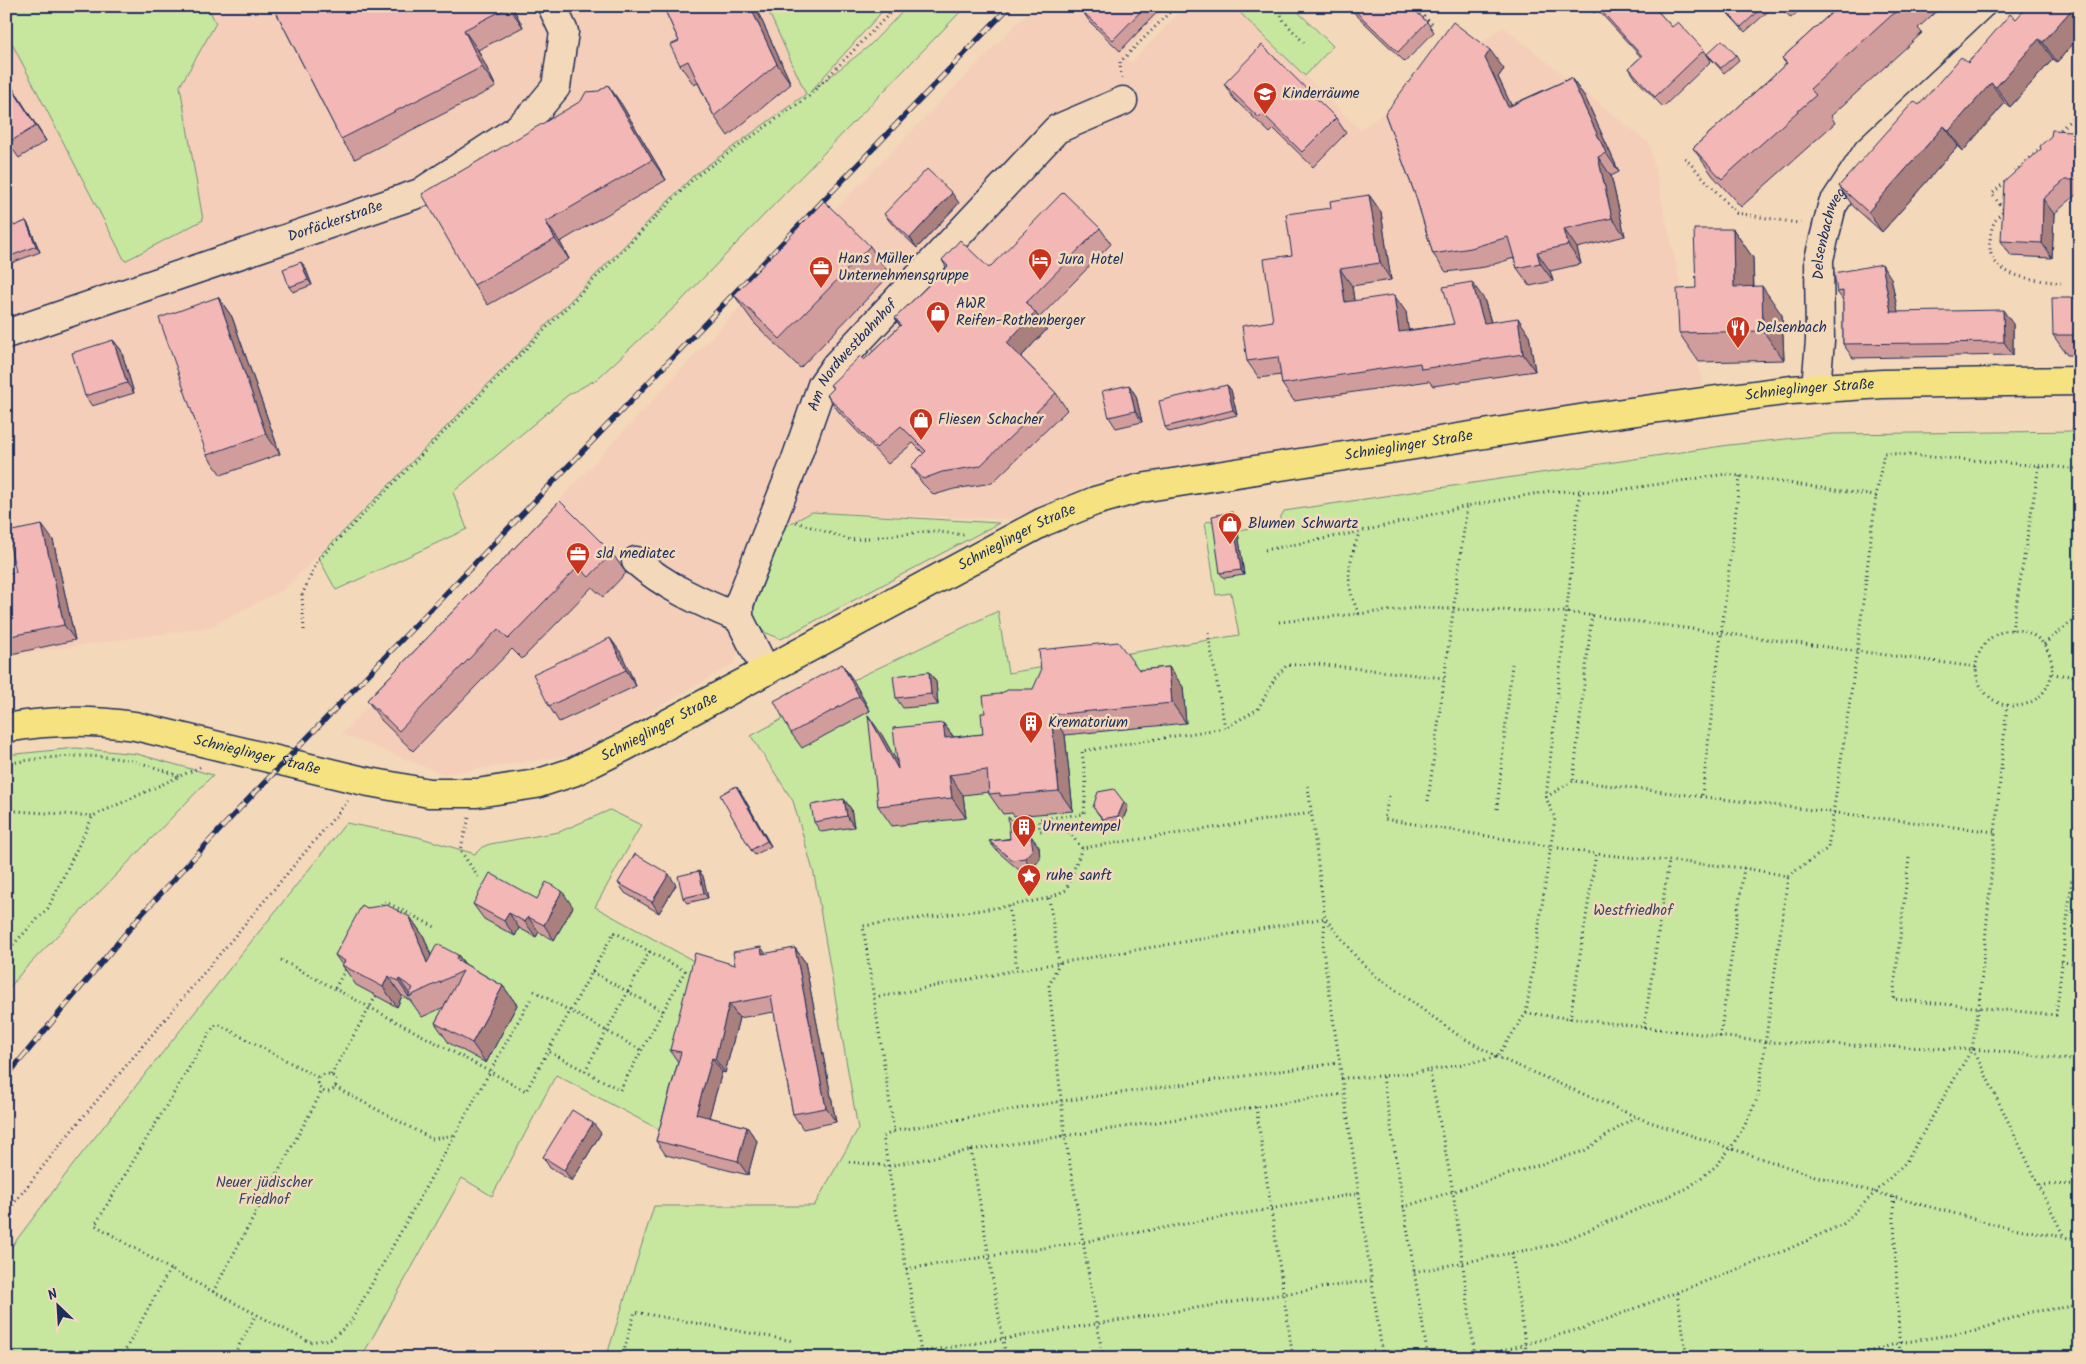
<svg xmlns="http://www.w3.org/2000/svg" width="2086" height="1364" font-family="Kalam,sans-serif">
<rect width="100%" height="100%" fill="#f4d8ba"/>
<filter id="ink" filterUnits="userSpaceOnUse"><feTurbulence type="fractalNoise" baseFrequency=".02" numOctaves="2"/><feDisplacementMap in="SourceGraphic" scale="10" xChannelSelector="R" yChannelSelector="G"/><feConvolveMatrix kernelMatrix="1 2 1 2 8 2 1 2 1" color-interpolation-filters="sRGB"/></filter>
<g filter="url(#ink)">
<!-- built -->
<path fill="#f4ceb8" d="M207,6H766L807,94L694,175L284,589L209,627L6,656V32L125,261L203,220L180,86L216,23Z
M1034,6H1169L1123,55L1131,63L1186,6H1233L1360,130L1503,27L1649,143L1703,385L1095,482L1013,519L812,512L784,527L733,664L578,754L443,774L342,734L715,333Z"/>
<!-- green -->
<path fill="#c7e69e" stroke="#718a7e" d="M6,6H207L216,23L180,86L203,220L125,261L6,32Z
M766,6H887L810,92L868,47L908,6H966L680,302L597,379L568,395L453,492L467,529L336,590L318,557L694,175L806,94Z
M1233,6H1292L1333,46L1305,76Z
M2080,431V1358H606L654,1206H814L858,1129L814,874L793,801L751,736L853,680L998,611L1008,673L1239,635L1231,593L1216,595L1205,522L1236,518L1238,530L1277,524L1284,511L1729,445L1833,434Z
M812,512L999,523L781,639L764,632L751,616L784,527Z
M76,748L137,754L213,775L22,972L6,992V755Z
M610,810L641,825L595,907L705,967L662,1131L556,1075L492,1196L462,1178L361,1358H6V1254L76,1161L346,823L418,837L475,854L482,847L490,844L559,832Z"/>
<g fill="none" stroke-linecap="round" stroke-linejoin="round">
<!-- minor casing -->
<g stroke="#1b2f5e" stroke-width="31">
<g id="minor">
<path id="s1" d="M6,334L420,193L516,130L537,110L556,87L564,32L552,6"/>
<path id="s2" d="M1816,387L1820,341L1819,259L1832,206L1868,151L2023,6"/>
<path d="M636,561C666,587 702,603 739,618"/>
<path id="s3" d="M766,671L739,618V604L795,462L822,385L836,365L1057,129L1123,101"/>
</g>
</g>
<!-- major casing -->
<g stroke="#1b2f5e" stroke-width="31">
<g id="major">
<path id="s4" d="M6,728C49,720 92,720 135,726L364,781L429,793H477L536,784L573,772L624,747L1043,522L1095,501L1141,488L1586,418L1791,390L1883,384L2080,381"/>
</g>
</g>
<!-- path -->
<path stroke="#1b2f5e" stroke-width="3" stroke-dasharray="1 4" stroke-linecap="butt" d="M1277,6L1284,21L1305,44
M1413,6L1433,25
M1121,78L1120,62L1176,6
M2057,133L2080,111
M1685,158L1736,213L1804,224
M2015,172L2043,146
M2005,182L1992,194L2004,210C1993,222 1992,224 1990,240C1986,279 2035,279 2061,283
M796,522L851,540L931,531L964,535
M1265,550L1359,532L1467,506
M1359,614C1344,582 1348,566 1359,533
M1592,615L1573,781L1995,832
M1279,622L1416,608L1565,612L1976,667
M304,630L302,595L318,560L695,177L809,96L897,6
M2012,630L2039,466
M1976 668a38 38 0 1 1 76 0a38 38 0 1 1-76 0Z
M1208,633L1225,728
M2044,644L2080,615
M2052,674L2080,677
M6,764C48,756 94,752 136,762C150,765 165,771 179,776
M1308,786L1325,918L1323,950L1383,1358
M1702,795L1740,476
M1389,796L1384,819L1596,854
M1546,797L1573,781
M1428,801L1467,506L1550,491L1606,492L1726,474L1876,496L1884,453L2080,469
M1497,809L1512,664
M6,813L15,811L93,816
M469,818L460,850L478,877
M1082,848L1065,828L1040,831L1039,819L1084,814L1086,784L1082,751L1225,728L1258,709L1275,678L1287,665L1316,664L1444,678
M1909,858L1893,999L2056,1015L2072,878
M1049,898L1059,963L1049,986L1065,1136L1103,1358
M1009,906L1017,970
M379,909L384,901L437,928
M6,952L48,908L93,816L200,767
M281,960L526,1091C555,1038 585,985 614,932L685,971L620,1090L548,1051
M2061,962L2080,964
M592,972L663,1011
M335,988L347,967
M534,991L641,1050
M874,998L1017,970L1325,918L1357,958L1376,976L1458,1035L1497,1057L1644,1120L1815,1176L2001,1226L2080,1240
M1526,1013L1767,1042L1988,1050L2080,1061
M1570,1019L1596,854L1744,868L1788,876L1828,848L1857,652L1876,496
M1644,1028L1669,861
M1720,1037L1744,868
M1973,1049L2064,1237
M585,1071L650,951
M1430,1072L1453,1191L1475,1356
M318 1083a9 9 0 1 1 18 0a9 9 0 1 1-18 0Z
M331,1075L376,996
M1383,1077L1428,1358
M1341,1078C1396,1077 1443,1069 1497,1057L1526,1013L1555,818L1546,798L1580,489
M335,1087L432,1139L454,1135
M1256,1107L1293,1358
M894,1131L1062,1101L1338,1063
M971,1150L1006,1358
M849,1162L888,1166L971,1150L1343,1094
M2040,1185L2080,1184
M1893,1197L1900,1358
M1403,1207L1584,1151L1636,1116
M6,1213L68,1135L348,801
M1512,1253L1527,1358
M170,1269L95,1225L214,1026L218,1024L319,1078
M906,1269L1083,1242L1360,1193
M1414,1272L1553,1245L1688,1188L1716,1166L1730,1149L1744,1127L1758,1097L1788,876
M213,1292L322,1091
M1677,1293L1687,1358
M921,1352L1371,1280
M121,1358L170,1269L309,1342L331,1339L350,1323L531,998
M232,1358L256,1315
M622,1358L635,1312L793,1341
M922,1358L883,1137L894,1131L863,926L1009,906L1049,898L1066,890L1082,848L1311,813
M1467,1358L1493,1353L1584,1328L1782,1252L1843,1224L1906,1162L1972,1049L1979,1006L2007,705
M1848,1358L1899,1343L1975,1331L2030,1312L2075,1306
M2077,1358L2075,1306L2080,1283"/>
<!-- minor -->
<use href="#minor" stroke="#f4d8ba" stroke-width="28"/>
<!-- major -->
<use href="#major" stroke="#f7e281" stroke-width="28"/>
<!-- rail casing -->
<g stroke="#1b2f5e" stroke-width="5.5">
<path id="rail" d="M6,1077L141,915L240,808L1010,6"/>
</g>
<!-- rail -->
<use href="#rail" stroke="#f4d8ba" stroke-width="4" stroke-dasharray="11" stroke-linecap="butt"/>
</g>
<!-- wall -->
<path fill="#d19d9c" stroke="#1b2f5e" d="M273,6H512L523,27L478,50L496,87L355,159L341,139Z
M663,6H755L791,84L728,136L714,116L698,83L694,85L680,65L679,41Z
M1088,6H1163L1120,51L1090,22L1083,12Z
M1347,6H1410L1427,22L1434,32L1405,62Z
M1588,6H1653L1672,27L1704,50L1711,61L1663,107L1636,79L1629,68L1641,57L1597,9L1594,13Z
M1721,6H1774L1745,32Z
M1780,6H1804L1791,18Z
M1839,6H1942L1918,28L1922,33L1831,116L1835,123L1741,207L1713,176L1693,148L1786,64L1782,58Z
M2080,6V36L2057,62L2053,59L2010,107L2005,103L1963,151L1958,146L1882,232L1853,206L1839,186L1919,105L2016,19Z
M1707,54L1736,55L1739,60L1724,73L1711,59Z
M1504,69L1498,77L1511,105L1571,78L1585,97L1619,172L1611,176L1625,236L1577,248L1581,264L1550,271L1553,281L1530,286L1517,268L1514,258L1485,267L1446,272L1433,254L1416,197L1385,114Z
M6,77L46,141L19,158L6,140Z
M1224,84L1336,118L1346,133L1313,167L1274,129L1270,133L1234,99Z
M608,85L622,105L666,180L560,242L569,259L488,305L474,285L599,91Z
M2080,125V195H2076L2054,214L2052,258L2011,256L2001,241L2072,131Z
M1369,195L1381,212L1391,280L1352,286L1354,301L1406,312L1408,330L1454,324L1484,299L1491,322L1529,335L1535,371L1433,386L1429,381L1294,401L1282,384L1281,375L1259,378L1247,361L1273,321L1292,255L1331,208Z
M959,203L917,248L892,224L884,214Z
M26,221L29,226L40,252L6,265V224L15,226Z
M1100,228L1111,244L1039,318L1047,329L1021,357L1056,393L1067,410L992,483L954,489L934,495L922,483L911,466L924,454L913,443L888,464L839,412L827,395L833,389L830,385L864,360L900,326L895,318L946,267L942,260L989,268Z
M1733,229L1753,258L1754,287L1782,315L1784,360L1699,362L1679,333L1696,288Z
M870,246L890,275L800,368L754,323L734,295Z
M301,262L305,267L312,285L293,292L289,287Z
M1891,278L1898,312L2013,324V355L1853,358L1843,344V300L1837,292Z
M218,297L232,317L280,454L221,475L207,455Z
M2080,298V355H2067L2053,335Z
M113,340L121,350L134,393L92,406L85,396Z
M1129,385L1136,396L1142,422L1116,428L1109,417Z
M1227,385L1231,390L1237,415L1169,432L1165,427Z
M560,501L612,553L626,573L603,597L592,587L522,659L512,649L413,751L381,720L367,700Z
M1236,518L1244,575L1224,578L1220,573Z
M53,540L75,640L7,655L6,653V574L16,572Z
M610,638L621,653L636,686L559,722L549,706Z
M842,664L853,680L870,711L802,748L791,733Z
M1169,667L1183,687L1186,723L1065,735L1073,811L1014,816L1012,813L1003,814L989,794V792L963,795L966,818L892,826L878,806L882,735L897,762L943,723L954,737L983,734L985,713L1033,689L1139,670Z
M929,672L936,682L938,705L903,708L896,698Z
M740,791L771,846L755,855L751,850Z
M844,799L851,809L854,827L821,832L814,822Z
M1093,807H1128L1122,822L1106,824Z
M1031,836L1039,847L1040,859L1032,869L1019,870L997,851L989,841Z
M699,871L703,876L708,898L687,903L683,898Z
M618,883L676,885L659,913L625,893Z
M537,899L573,907L554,940L539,932L536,937L519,928L515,936L484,919L473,904Z
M367,908L410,917L424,937L431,955H458L465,964L503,986L517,1005L486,1063L449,1043L435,1023L444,1007L422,1017L410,1000L402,996L397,1007L356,985L335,955Z
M795,948L805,962L836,1122L803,1129L793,1114L774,1012L739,1018L725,1073L722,1072L709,1117L747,1127L757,1141L748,1175L666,1155L656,1141L678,1062L670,1050L735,965L766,954Z
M601,1133L572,1181L550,1168L543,1157Z"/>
<!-- shaded-wall -->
<path fill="#aa807f" stroke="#1b2f5e" d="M508,6H512L523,27Z
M750,6H755L791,84L777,64Z
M2075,6H2080V36L2057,62L2043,42Z
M464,30L478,50L496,87L482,67Z
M2039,39L2053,59L2010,107L1996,87Z
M1490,50L1504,69L1498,77L1521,126L1508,107L1485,58Z
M6,77L46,141L36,126L6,79Z
M1571,78L1585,97L1619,172L1606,153Z
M1991,83L2005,103L1963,151L1949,131Z
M608,85L622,105L666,180L652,160Z
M1944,126L1958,146L1882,232L1868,212Z
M1598,157L1611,176L1625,236L1612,218Z
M952,193L959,203L917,248L910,238Z
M1369,195L1381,212L1391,280L1380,263Z
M2043,199L2054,214L2052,258L2042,243Z
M26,221L29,226L40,252L36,246Z
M546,222L560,242L569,259L555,239Z
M1564,229L1577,248L1581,264L1568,245Z
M1733,229L1753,258L1754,316L1734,287Z
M1537,252L1550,271L1553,281L1540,263Z
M301,262L305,267L312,285L308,280Z
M1882,264L1891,278L1901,326L1891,312Z
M1340,269L1352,286L1357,319L1345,302Z
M1472,282L1484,299L1496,340L1484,323Z
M1762,286L1782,315L1784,360L1763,331Z
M1394,295L1406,312L1411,349L1399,332Z
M218,297L232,317L280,454L266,434Z
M2003,310L2013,324V355L2004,342Z
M1035,312L1047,329L1019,359L1007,343Z
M1518,318L1529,335L1535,371L1523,354Z
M113,340L121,350L134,393L127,383Z
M1129,385L1136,396L1142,422L1135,411Z
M1227,385L1231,390L1237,415L1233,410Z
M1232,512L1236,518L1244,575L1241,570Z
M42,525L53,540L75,640L64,625Z
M610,638L621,653L636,686L626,670Z
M842,664L853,680L870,711L859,696Z
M1169,667L1183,687L1186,723L1172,703Z
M929,672L936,682L938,705L931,694Z
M868,715L882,735L912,789L898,769Z
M1051,715L1065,735L1073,811L1059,791Z
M943,723L957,742L945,738Z
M949,775L963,795L966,818L952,798Z
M736,786L740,791L771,846L767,841Z
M844,799L851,809L854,827L847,816Z
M1124,802L1128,807L1122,822L1118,816Z
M1031,836L1039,847L1040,859L1032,869L1025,858Z
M699,871L703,876L708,898L704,893Z
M669,874L676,885L659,913L652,902Z
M562,891L573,907L554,940L544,925Z
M509,913L519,928L515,936L504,921Z
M410,917L424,937L441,983L427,963Z
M528,917L539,932L536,937L525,922Z
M761,947L771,961L762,954Z
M795,948L805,962L836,1122L826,1108Z
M458,955L472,975L456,959Z
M388,976L402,996L397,1007L383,987Z
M399,979L411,996L409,997L398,981Z
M503,986L517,1005L486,1063L472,1043Z
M729,1004L739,1018L725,1073L715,1059Z
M712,1058L722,1072L706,1128L696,1114Z
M593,1123L601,1133L572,1181L564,1170Z
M747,1127L757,1141L748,1175L738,1161Z"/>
<!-- building -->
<path fill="#f3b7b5" stroke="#1b2f5e" d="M273,6H508L509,7L464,30L482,67L341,139Z
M663,6H750L777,64L714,116L688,61L680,65L670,45L679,41Z
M1088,6H1146L1113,40L1083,12Z
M1350,6H1410L1427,22L1398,52Z
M1597,6H1653L1672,27L1678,22L1704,50L1655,97L1629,68L1642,56Z
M1722,6H1764L1741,27Z
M1782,6H1795L1787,13Z
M1839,6H1902L1810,89L1816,95L1722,179L1693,148L1787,63L1782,58Z
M2028,6H2075L2043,42L2039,39L1996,87L1991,83L1949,131L1944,126L1868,212L1839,186L1914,101L1919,105L1961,57L1968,63L2010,14L2016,19Z
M1453,22L1490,50L1485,58L1508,107L1571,78L1606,153L1598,157L1612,218L1564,229L1568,245L1537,252L1540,263L1517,268L1508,237L1471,248L1433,254L1416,197L1385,114Z
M1722,40L1736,55L1721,68L1707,54Z
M1262,45L1336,118L1302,152L1263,114L1259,118L1224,84Z
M6,79L36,126L8,143L6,140Z
M608,85L652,160L546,222L555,239L474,285L422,194L581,101L586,92L599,91Z
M2080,125V180H2065L2043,199L2042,243L2001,241L2004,182L2041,149L2040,146L2051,136L2052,130L2072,131Z
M927,169L952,193L910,238L884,214Z
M1063,192L1100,228L1026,303L1035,312L1007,343L1056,393L980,466L942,472L923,479L911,466L926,451L901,426L876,448L827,395L834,388L830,385L860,356L864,360L901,325L895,318L948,266L942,260L960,240L989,268Z
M1369,195L1380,263L1340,269L1345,302L1394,295L1399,332L1454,324L1443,287L1472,282L1484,323L1518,318L1523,354L1421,369L1420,363L1282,384L1278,357L1247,361L1242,326L1273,321L1264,259L1292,255L1286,214L1331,208L1330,201Z
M824,201L870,246L780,339L734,295Z
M26,221L36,246L6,258V224L12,222L14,226Z
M1694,229H1733L1734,287L1762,286L1763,331L1679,333L1677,289L1696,288Z
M301,262L308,280L289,287L283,269Z
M1882,264L1891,312L2003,310L2004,342L1843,344V291L1837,292L1834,273Z
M218,297L266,434L207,455L159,318Z
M2052,298H2080V335H2053Z
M113,340L127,383L85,396L72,353Z
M1129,385L1135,411L1109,417L1102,391Z
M1227,385L1233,410L1165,427L1159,401Z
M560,501L612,553L589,577L578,567L508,639L498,629L399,731L367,700Z
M1232,512L1241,570L1220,573L1212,516Z
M42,525L64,625L6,637V574L16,572L7,532Z
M610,638L626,670L549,706L533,674Z
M1118,642L1139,670L1169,667L1172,703L1051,715L1059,791L1000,796V793L989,794L987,770L949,775L952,798L878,806L868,715L898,769L893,728L943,723L945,738L983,734L981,713H985L983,696L999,694L1010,689H1033L1041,671L1039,650Z
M842,664L859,696L791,733L774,701Z
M929,672L931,694L896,698L893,676Z
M736,786L767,841L751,850L720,795Z
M1114,789L1124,802L1118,816L1103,819L1093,807L1098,792Z
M844,799L847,816L814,822L811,805Z
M1008,817L1031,836L1033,849L1025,858L1012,860L989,841L1010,839Z
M635,854L669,874L652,902L618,883Z
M699,871L704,893L683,898L678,876Z
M490,873L537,899L546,882L562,891L544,925L528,917L525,922L509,913L504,921L473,904Z
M362,905L367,908L387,905L410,917L427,963L437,944L458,955L456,959L503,986L472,1043L435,1023L463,971L408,997L413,988L399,979L398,981L388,976L383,987L342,965L345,961L335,955Z
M761,947L762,954L795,948L826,1108L793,1114L771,996L729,1004L715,1059L712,1058L696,1114L747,1127L738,1161L656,1141L681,1052L670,1050L695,953L735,965L733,952Z
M572,1110L593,1123L564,1170L543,1157Z"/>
</g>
<!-- icons -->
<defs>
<g id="school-pin" transform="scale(1.25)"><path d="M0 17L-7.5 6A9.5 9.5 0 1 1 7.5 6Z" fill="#c8321e" stroke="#f4d8ba"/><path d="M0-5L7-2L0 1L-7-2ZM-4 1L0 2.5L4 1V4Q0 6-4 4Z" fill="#fff"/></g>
<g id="hotel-pin" transform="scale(1.25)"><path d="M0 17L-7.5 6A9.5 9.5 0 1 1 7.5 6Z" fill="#c8321e" stroke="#f4d8ba"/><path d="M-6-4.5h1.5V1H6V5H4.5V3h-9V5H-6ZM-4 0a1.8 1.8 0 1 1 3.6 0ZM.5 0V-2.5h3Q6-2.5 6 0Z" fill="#fff"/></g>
<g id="office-pin" transform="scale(1.25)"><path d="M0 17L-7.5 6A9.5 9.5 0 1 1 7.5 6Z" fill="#c8321e" stroke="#f4d8ba"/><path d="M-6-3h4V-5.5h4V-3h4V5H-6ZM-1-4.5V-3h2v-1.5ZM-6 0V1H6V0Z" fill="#fff"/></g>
<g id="shop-pin" transform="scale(1.25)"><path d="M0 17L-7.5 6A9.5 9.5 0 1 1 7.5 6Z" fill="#c8321e" stroke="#f4d8ba"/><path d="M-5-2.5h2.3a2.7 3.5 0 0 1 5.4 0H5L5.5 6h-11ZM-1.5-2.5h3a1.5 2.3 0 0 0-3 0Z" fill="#fff"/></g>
<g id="restaurant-pin" transform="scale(1.25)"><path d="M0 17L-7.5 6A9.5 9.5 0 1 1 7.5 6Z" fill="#c8321e" stroke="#f4d8ba"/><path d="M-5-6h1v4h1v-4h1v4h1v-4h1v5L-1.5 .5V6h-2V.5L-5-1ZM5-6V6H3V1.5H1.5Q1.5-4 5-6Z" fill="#fff"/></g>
<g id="building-pin" transform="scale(1.25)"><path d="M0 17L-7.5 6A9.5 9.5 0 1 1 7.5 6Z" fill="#c8321e" stroke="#f4d8ba"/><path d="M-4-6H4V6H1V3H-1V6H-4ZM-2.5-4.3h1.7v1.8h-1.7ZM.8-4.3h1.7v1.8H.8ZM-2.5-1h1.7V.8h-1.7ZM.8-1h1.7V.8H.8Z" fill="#fff"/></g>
<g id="sight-pin" transform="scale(1.25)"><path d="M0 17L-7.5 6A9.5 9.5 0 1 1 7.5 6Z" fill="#c8321e" stroke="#f4d8ba"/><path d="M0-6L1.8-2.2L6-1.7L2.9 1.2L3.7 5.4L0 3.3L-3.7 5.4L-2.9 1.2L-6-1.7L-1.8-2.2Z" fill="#fff"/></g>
</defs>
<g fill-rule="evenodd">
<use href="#school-pin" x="1265" y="94"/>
<use href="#hotel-pin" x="1040" y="260"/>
<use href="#office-pin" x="821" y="268"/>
<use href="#shop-pin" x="938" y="313"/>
<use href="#restaurant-pin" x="1738" y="328"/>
<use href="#shop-pin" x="921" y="420"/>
<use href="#shop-pin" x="1230" y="524"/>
<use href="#office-pin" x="578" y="554"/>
<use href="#building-pin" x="1031" y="723"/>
<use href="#building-pin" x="1024" y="827"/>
<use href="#sight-pin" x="1029" y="876"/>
</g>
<g text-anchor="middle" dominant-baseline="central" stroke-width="5" stroke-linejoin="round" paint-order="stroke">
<!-- poi labels -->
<g font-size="15" fill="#1b2f5e" stroke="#f4d8ba" text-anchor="start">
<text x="1282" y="94">Kinderräume</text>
<text x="838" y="259">Hans Müller<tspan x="838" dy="17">Unternehmensgruppe</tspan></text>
<text x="1058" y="260">Jura Hotel</text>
<text x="956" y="304">AWR<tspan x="956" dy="17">Reifen-Rothenberger</tspan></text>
<text x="1756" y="328">Delsenbach</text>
<text x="938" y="420">Fliesen Schacher</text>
<text x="1248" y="524">Blumen Schwartz</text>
<text x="596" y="554">sld mediatec</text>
<text x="1048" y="723">Krematorium</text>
<text x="1042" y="827">Urnentempel</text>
<text x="1046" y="876">ruhe sanft</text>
</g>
<!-- street labels -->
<g font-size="15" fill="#1b2f5e" stroke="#f4d8ba">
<text stroke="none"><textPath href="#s1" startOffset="348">Dorfäckerstraße</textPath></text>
<text stroke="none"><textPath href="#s2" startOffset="155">Delsenbachweg</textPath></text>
<text stroke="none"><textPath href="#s3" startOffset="349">Am Nordwestbahnhof</textPath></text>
<text stroke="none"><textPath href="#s4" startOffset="1890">Schnieglinger Straße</textPath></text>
<text stroke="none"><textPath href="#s4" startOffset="1485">Schnieglinger Straße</textPath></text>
<text stroke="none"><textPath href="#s4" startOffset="1080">Schnieglinger Straße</textPath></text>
<text stroke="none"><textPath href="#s4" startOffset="675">Schnieglinger Straße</textPath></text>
<text stroke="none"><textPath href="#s4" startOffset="255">Schnieglinger Straße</textPath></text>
</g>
<!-- park labels -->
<g font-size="15" fill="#354a68" stroke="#f4d8ba">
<text x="1633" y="911">Westfriedhof</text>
<text x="264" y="1183">Neuer jüdischer<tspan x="264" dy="17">Friedhof</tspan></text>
</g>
</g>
<!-- margin -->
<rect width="2086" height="1364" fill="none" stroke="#f4d8ba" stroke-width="25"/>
<rect x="12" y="12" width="2061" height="1339" fill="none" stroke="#1b2f5e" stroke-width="2" filter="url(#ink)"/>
<!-- north arrow -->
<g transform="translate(58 1306) rotate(335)" stroke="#f4d8ba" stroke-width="4" paint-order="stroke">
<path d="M0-4L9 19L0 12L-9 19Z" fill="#1b2f5e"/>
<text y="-8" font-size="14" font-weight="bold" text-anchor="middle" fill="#1b2f5e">N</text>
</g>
</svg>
